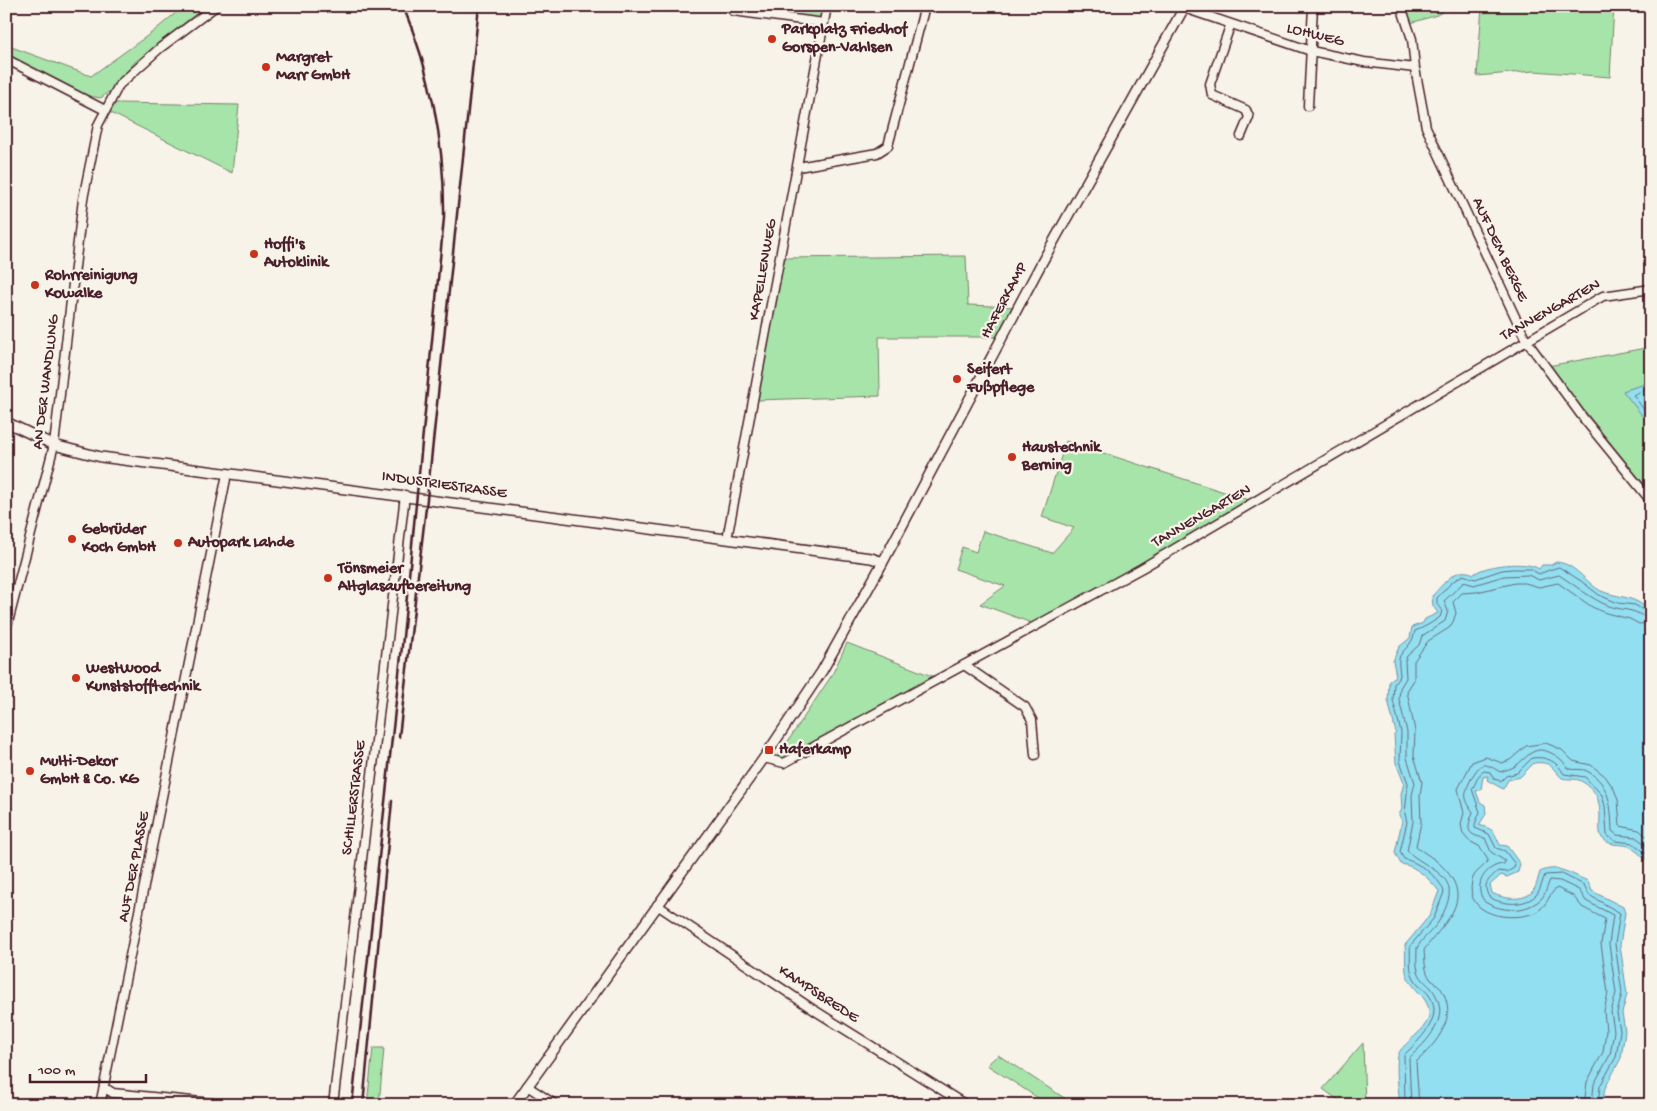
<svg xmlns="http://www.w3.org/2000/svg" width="1657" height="1111" font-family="'Gochi Hand',sans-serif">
<rect width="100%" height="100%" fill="#f7f3e8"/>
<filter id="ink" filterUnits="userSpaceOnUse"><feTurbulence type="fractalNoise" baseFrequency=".02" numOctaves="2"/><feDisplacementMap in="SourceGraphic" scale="10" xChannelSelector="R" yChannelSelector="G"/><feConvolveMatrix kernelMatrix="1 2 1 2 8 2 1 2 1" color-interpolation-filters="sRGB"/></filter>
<g filter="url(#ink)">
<!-- green -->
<path fill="#a7e4aa" stroke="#78826a" d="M184,6H206L135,62L111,90L101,98L88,96L6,54V45L91,76L154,31Z
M732,6H825L822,22L731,10Z
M1404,6H1452L1437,15L1411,23Z
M1482,6H1614L1610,77L1534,71L1477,76Z
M116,103L239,105L232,173L105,110Z
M966,256L968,305L1018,307L1001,337H879L880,396L756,400L782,258Z
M1651,347V382L1623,391L1651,427V493L1548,366Z
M1066,441L1252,501L1037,625L980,604L1005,586L955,569L962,547L976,552L983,531L1052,553L1074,528L1042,517Z
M847,643L937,678L786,759L778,756L832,675Z
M1363,1043L1365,1105H1345L1323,1089Z
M373,1048H384L379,1105H367Z
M998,1055L1075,1105H1049L987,1065Z"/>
<!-- water -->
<path fill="#92dff1" stroke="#7592a2" d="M1651,382V427L1623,391Z
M1556,562C1575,563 1586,583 1601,591C1615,597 1632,596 1644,606L1651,604V863C1644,858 1639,853 1632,848C1625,842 1612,848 1603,839C1593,830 1612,797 1581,781C1576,778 1568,780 1562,778C1551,768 1552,761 1534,763L1520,777L1508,780L1503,789L1487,780L1488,776L1483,777L1481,789L1476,791L1480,802L1485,805L1486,814L1479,825C1495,830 1493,830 1500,845L1507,846L1520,864L1518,872L1507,877L1501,875L1490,885L1492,893C1503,899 1524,902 1533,891C1537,886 1538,877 1540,872C1558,863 1572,875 1588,881L1592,891L1623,907L1625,913L1620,945L1627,994L1622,1013L1625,1031L1621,1058L1605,1088L1602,1105H1400C1399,1094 1394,1059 1400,1051C1406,1042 1424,1031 1428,1019C1435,1000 1410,990 1406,972C1405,964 1406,954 1405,945L1430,915L1439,891C1429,879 1417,866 1401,864L1395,853L1402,821L1399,815L1402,809L1401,794L1404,783L1396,763L1394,735L1396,733L1388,700L1389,681L1396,676L1393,661L1399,647L1410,638L1412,627L1423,623L1425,619L1438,613L1433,606L1432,596C1444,584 1455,565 1474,574C1485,565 1526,560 1539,569L1542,565H1551Z"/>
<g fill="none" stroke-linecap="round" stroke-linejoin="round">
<!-- shore -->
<path stroke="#676c7a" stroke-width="1" d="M1651,387L1633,395L1651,419
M1405,1105L1404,1055C1419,1040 1445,1018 1429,995C1423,987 1417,986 1412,974C1409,966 1411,955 1410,946L1434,918L1444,892C1440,877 1418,862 1404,859L1400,852L1407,822L1405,814L1408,783L1400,761L1401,732L1393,700L1394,684L1400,676C1400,671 1398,664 1399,659C1401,649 1412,648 1415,631C1425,627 1432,623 1440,617L1442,611L1437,604V598L1452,582L1463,575L1475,579L1502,570L1512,569H1530L1539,574C1546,571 1552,569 1559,567L1581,581L1599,595L1618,603L1635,605L1643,610L1651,609
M1411,1105L1409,1058C1427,1041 1451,1019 1434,992C1429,984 1421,981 1418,971C1416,965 1417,955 1417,948C1422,938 1433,931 1439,921C1466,875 1434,874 1407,851L1413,822L1412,795L1415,783L1407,758V732L1399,699L1400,688L1406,678L1405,661L1407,656L1419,645L1422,636L1445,621L1448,611L1444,601L1464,582L1474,585L1504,576L1528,575L1539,580L1559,575C1575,585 1591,599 1609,606C1617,609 1625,609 1632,611C1640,613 1641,618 1651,615
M1419,1105L1416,1062C1437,1043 1460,1016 1440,987C1438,984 1434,982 1431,980C1424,971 1425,960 1424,950C1446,920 1476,899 1441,865C1433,857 1423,853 1416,846L1421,823L1420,796L1422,782L1414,756L1415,731L1407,691L1414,680V661L1428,641L1449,628L1453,622L1456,613L1453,602L1462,593L1477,592L1515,583H1525L1539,587L1558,583L1592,607L1606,613L1630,619L1639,624L1651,623
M1584,1105L1587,1082L1603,1052L1606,1031L1604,1011L1608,993L1601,944L1605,919L1582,907L1573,896L1557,888C1548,894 1548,907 1534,913C1511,922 1464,916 1472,881C1474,871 1484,868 1488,860L1479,846L1469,841L1463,834L1461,824L1464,813L1458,789L1472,762L1486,757L1502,763L1510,760L1526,746L1546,743L1562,750L1573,761L1591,765L1605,776L1614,789L1618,800L1620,826L1639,830L1651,840
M1592,1105L1594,1084L1610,1055L1614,1031L1611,1012L1616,993L1609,944L1613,915L1586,901L1579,890L1560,881L1550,880C1547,886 1546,894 1541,899C1526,913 1501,912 1485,902C1472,886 1485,865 1504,864L1505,861L1491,852L1485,838C1465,835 1467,828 1473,812C1463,797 1464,794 1471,779C1481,761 1484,762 1500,772C1505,770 1510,769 1514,767C1530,756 1534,741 1558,757C1562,759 1565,765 1568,768C1573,771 1582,768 1587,771C1611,784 1611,808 1612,831L1617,835L1636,837L1651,849
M1598,1105L1600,1086L1616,1057L1620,1031L1617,1013L1622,993L1615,944L1620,913L1589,895L1584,885L1562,874L1545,875C1542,881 1541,889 1537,894C1526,907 1502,905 1489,897C1482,884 1488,880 1498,871L1507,872L1514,868L1515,864L1505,851L1496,848L1489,834L1475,828V824L1480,812L1472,789C1476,784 1477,775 1484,771L1490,772L1494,779L1501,781L1506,776L1517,773L1532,758C1546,756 1557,761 1564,774L1585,777L1602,795L1605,806L1607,835L1615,841L1633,843L1651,857"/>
<!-- minor casing -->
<g stroke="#4a1f2b" stroke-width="11">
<path id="minor" d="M1401,6L1412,39L1415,68L1426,127L1526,340L1584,419L1651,501
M1184,8L1311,51L1364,62L1415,68
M733,11L824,23
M1230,26L1210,84L1212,95L1246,110L1249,117L1241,136
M6,59L105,110
M1308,106L1313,6
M798,167L877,153L888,146L925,6
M727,539L827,6
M6,630L54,445L83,199L98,125L119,85L160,48L216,6
M964,665L1025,707L1032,720L1035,755
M764,758L784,763L1142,568L1603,296L1651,289
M657,905L814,1010L966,1105
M527,1086L556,1105
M105,1088L113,1093L231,1105
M100,1105L227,474
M333,1105L405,495"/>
</g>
<!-- tertiary casing -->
<g stroke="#4a1f2b" stroke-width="12">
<path id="tertiary" d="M6,422L54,445L101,457L871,558L883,562
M514,1105L764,758L822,671L883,562L1041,264L1185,6"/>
</g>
<!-- minor -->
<use href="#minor" stroke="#f7f3e8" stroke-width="8"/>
<!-- tertiary -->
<use href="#tertiary" stroke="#f7f3e8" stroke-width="9"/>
<!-- rail -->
<path stroke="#4a1f2b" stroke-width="2.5" d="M399,737L427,499L479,6
M352,1105L403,637L444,218C445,143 432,75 403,6
M363,1105L392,801"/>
</g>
</g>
<!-- markers -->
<g fill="#c8321e" stroke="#f7f3e8" stroke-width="2">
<circle cx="772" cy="39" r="5"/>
<circle cx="266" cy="67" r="5"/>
<circle cx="254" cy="254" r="5"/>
<circle cx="35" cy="285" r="5"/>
<circle cx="957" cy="379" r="5"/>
<circle cx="1012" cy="457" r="5"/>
<circle cx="72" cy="539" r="5"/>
<circle cx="178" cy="543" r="5"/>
<circle cx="328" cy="578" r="5"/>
<circle cx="76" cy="678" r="5"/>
<rect x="764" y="745" width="10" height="10" rx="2.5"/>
<circle cx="30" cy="771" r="5"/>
</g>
<g text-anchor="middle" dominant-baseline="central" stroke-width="4.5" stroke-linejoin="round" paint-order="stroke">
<!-- poi labels -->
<g font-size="16" font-weight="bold" fill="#4a1f2b" stroke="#f7f3e8" text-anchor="start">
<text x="782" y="30">Parkplatz Friedhof<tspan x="782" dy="18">Gorspen-Vahlsen</tspan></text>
<text x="276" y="58">Margret<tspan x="276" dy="18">Marr GmbH</tspan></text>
<text x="264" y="245">Hoffi's<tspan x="264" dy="18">Autoklinik</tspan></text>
<text x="45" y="276">Rohrreinigung<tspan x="45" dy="18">Kowalke</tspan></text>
<text x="967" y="370">Seifert<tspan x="967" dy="18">Fußpflege</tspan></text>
<text x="1022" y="448">Haustechnik<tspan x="1022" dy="18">Berning</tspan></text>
<text x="82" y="530">Gebrüder<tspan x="82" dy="18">Koch GmbH</tspan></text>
<text x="188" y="543">Autopark Lahde</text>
<text x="338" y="569">Tönsmeier<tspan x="338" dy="18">Altglasaufbereitung</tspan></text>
<text x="86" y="669">WestWood<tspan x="86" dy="18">Kunststofftechnik</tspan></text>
<text x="779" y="750">Haferkamp</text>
<text x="40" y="762">Multi-Dekor<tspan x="40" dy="18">GmbH &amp; Co. KG</tspan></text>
</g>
<!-- street labels -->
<g font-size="16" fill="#4a1f2b" stroke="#f7f3e8">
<text transform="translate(1315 36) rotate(14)">LOHWEG</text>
<text transform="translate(1499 250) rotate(65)">AUF DEM BERGE</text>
<text transform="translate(764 270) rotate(-80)">KAPELLENWEG</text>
<text transform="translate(1005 301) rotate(-62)">HAFERKAMP</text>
<text transform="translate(1551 311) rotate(-29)">TANNENGARTEN</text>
<text transform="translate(47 382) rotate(-83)">AN DER WANDLUNG</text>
<text transform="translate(444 486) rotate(8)">INDUSTRIESTRASSE</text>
<text transform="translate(1202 517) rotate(-30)">TANNENGARTEN</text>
<text transform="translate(355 798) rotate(-83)">SCHILLERSTRASSE</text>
<text transform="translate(135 867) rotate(-79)">AUF DER PLASSE</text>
<text transform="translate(818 995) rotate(33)">KAMPSBREDE</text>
</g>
</g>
<!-- margin -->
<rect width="1657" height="1111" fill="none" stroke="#f7f3e8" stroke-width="25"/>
<rect x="12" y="12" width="1632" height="1086" fill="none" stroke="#4a1f2b" stroke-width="2" filter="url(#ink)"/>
<!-- scale -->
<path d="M30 1074v8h116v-8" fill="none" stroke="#4a1f2b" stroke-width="2.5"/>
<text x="38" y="1074" font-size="15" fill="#4a1f2b" stroke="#f7f3e8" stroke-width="4" paint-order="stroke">100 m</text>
</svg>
